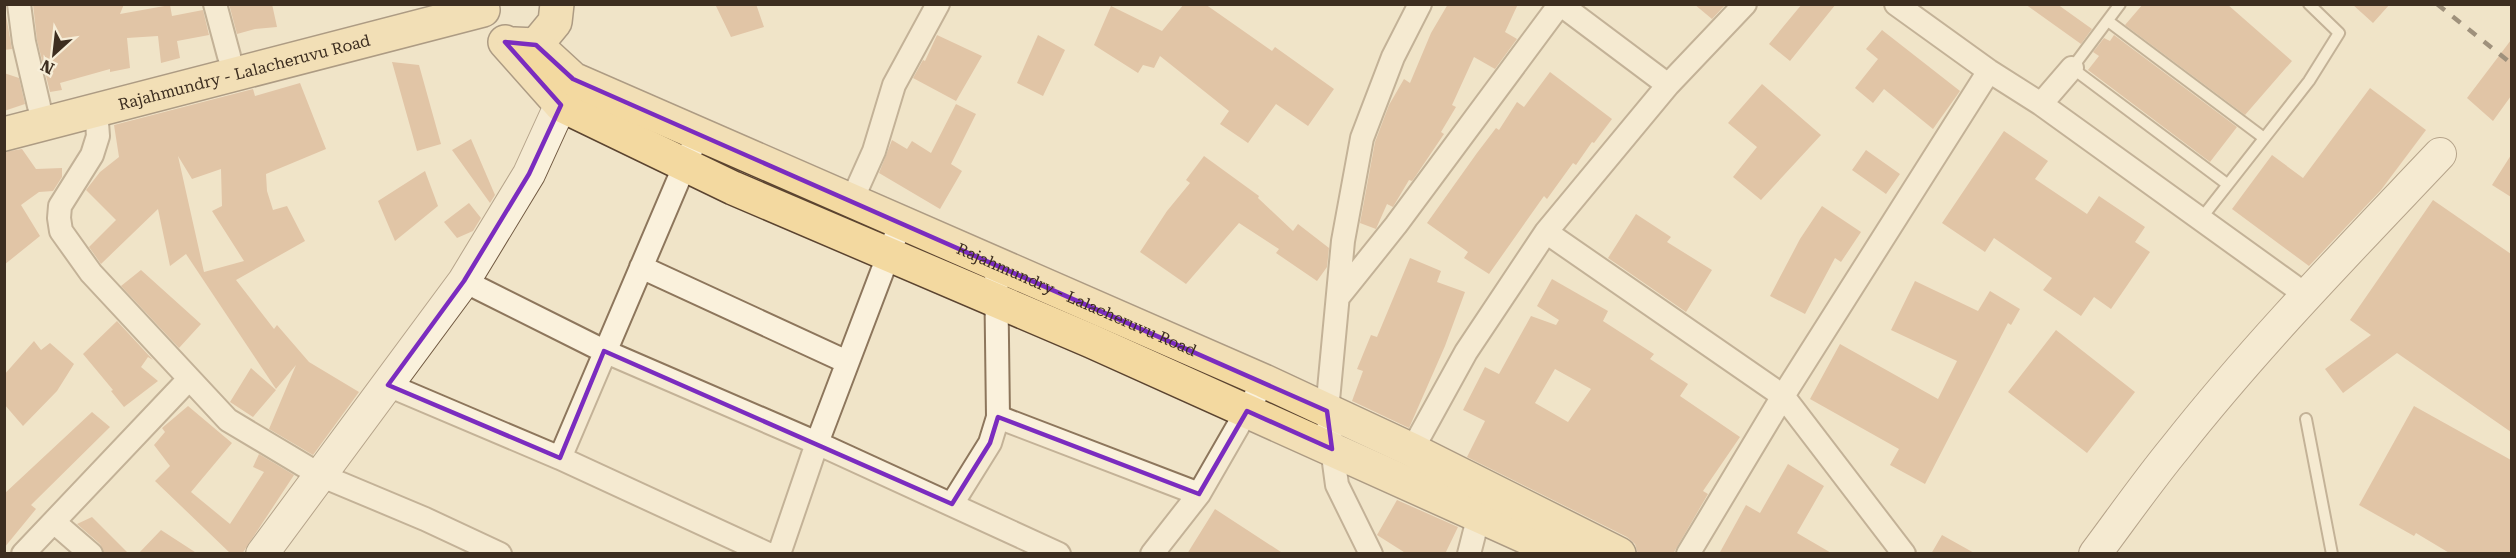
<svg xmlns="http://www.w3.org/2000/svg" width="2516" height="558" font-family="'Roboto Serif',serif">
<rect width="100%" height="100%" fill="#f0e4c8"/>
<!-- building -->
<path fill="#cf9f7d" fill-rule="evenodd" d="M4,4L12,49L4,50Z
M33,4H124L120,14L170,5L172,16L203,10L209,35L177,41L180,58L161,63L158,36L127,38L130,68L110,72V69L60,83L62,90L50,92L37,40Z
M229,4H272L277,27L255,29L237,34Z
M715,4H756L764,27L731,37Z
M1184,4H1205L1272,51L1275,47L1334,89L1308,126L1276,104L1248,143L1220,124L1229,111L1160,56L1154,68L1143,65L1138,73L1094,45L1111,6L1162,31Z
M1448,4H1518L1505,32L1517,39L1495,69L1474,57L1452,105L1456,107L1441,132L1444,134L1415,177L1412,181L1409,180L1393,207L1387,204L1376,229L1360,223L1375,142L1389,105L1404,79L1410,83L1431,33Z
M1694,4H1726L1712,19Z
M1802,4H1836L1790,61L1769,44Z
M2025,4H2057L2092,29L2081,44Z
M2143,4H2227L2292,61L2245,115L2125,25Z
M2352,4H2390L2373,23Z
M1882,30L1960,91L1933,129L1884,89L1873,103L1855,88L1878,59L1866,49Z
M937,35L982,56L956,101L913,78L923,60L925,61Z
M1038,35L1065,50L1043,96L1017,83Z
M2114,35L2237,127L2210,162L2088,70L2099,56L2093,52L2104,38L2110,41Z
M2511,40V96L2493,121L2467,98Z
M392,62L419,65L441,144L417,151Z
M1550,72L1612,119L1594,143L1592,142L1576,165L1573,163L1547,199L1544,196L1489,274L1464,258L1468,252L1427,223L1477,153L1496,128L1499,130L1517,102L1524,107Z
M4,73L19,78L25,104L4,111Z
M300,83L326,149L266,174L267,191L273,210L287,206L305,241L236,280L274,329L277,325L309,362L359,392L313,455L269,429L296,365L276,389L186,254L170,266L158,209L101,264L89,247L116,220L86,190L100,172L119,157L114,125L253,89L255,96ZM178,156L192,179L221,169L222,206L212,211L244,261L204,272Z
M1762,84L1821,135L1761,200L1733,177L1757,147L1728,123Z
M2370,88L2426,130L2381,190L2309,266L2232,209L2272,155L2303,178Z
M956,104L976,114L951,164L962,171L940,209L879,173L892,140L907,149L912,141L931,153Z
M2004,131L2048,161L2035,179L2087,214L2099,196L2145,227L2135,242L2150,252L2111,309L2094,297L2081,316L2043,290L2052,278L1994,238L1985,252L1942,223Z
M471,139L495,195L490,203L452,150Z
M22,149L36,169L62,168V177L53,191L39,192L21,205L40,236L4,265V152Z
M1866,150L1900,174L1886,194L1852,170Z
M2511,155V197L2492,185Z
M1204,156L1259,196L1258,198L1293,231L1298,224L1329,248L1327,267L1317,281L1276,253L1279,249L1239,223L1186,284L1140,252L1167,211L1190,183L1186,180Z
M425,171L438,206L395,241L378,201Z
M2433,200L2511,254V432L2397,353L2343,393L2325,369L2371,335L2350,320Z
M469,203L481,218L473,231L457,238L444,222Z
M1822,206L1861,232L1841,262L1835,258L1805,314L1770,296L1800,239Z
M1636,214L1671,237L1667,242L1712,270L1686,312L1608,258Z
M1410,258L1441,271L1437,282L1465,292L1445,346L1409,428L1352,401L1363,371L1357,369L1371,335L1377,337Z
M141,270L201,324L179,348L121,286Z
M1552,279L1608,311L1603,321L1654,354L1650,359L1688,384L1680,396L1740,437L1703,491L1708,494L1673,554H1638L1635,544L1627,537L1467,457L1485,421L1463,410L1485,367L1499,374L1531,316L1556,325L1559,320L1537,306ZM1555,369L1591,389L1568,422L1535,403Z
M1915,281L1978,311L1990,291L2020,309L2011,325L2008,323L1925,484L1890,465L1899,449L1810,399L1840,344L1938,399L1957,361L1891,330Z
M117,321L153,360L148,357L141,367L158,381L124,407L111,391L113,390L83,354Z
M2056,330L2135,392L2087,453L2008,392Z
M34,341L41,350L50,343L74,364L57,391L23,426L4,404V375Z
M251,368L276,390L253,417L230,402Z
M188,406L232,443L191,492L230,524L264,472L253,467L259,454L294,475L242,554H231L155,481L170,466L154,445L165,432L162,428Z
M2414,406L2511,460V554H2451L2416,533L2414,536L2359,505Z
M92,412L110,427L31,505L36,509L4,548V494Z
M1788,464L1824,486L1797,533L1833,554H1719L1746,505L1760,513Z
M1397,500L1458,527L1445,554H1407L1377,535Z
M1215,509L1284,554H1187Z
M92,517L129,554H104L100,544L77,524Z
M161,530L198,554H138Z
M1942,535L1976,554H1931Z"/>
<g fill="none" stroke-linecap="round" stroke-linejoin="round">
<!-- lane casing -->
<g stroke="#8d765c" stroke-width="14">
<path id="lane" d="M2120,4L2072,68L2227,184
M2108,21L2264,138
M2200,220L2309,81L2339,33L2309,4
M2306,419L2332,554"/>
</g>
<!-- street casing -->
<g stroke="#8d765c" stroke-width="26">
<path id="street" d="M19,4L24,42L39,106
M215,4L229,56
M1560,4L1668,85
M1896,4L1989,71L2041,104L2306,295
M2041,104L2072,68
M96,109L98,136L92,155L60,206L59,218L61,231L91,273L228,420L320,475L425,519L500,554
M852,200L874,151L894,85L938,4
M1546,232L1783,396L1904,554
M641,267L847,362
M464,281L604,351L817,443L1059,554
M1340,295L1396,225L1560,4
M388,385L560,458L768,554
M998,417L1199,494
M1412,450L1466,352L1546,232L1668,85L1745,4
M560,458L698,134
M952,504L990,443L998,417L996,264
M54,522L91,554
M23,554L189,379
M779,554L817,443L901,222
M1152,554L1199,494L1264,381
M1371,554L1337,485L1327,411L1343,241L1362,138L1393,57L1420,4
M1469,554L1482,503
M1688,554L1783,396L1989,71"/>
</g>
<!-- secondary casing -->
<g stroke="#6f573f" stroke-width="34">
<path id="secondary" d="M262,554L464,281L529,174L571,82
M2095,554C2122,518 2147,482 2175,448C2257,344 2350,249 2440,154"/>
</g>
<!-- primary casing -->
<g stroke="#5b4430" stroke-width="36">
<g id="primary">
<path d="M505,42L561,105L733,188L1091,341L1564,554"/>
<path d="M514,44L536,45L555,22L557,4"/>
<path id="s1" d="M536,45L573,79L1264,381L1412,450L1619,554"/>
<path id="s2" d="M4,134L483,10"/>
</g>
</g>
<!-- lane -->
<use href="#lane" stroke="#faf1dc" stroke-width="10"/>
<!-- street -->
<use href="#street" stroke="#faf1dc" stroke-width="22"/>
<!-- secondary -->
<use href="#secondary" stroke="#faf1dc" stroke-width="32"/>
<!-- primary -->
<use href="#primary" stroke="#f3d9a0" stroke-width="33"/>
<!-- rail -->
<path stroke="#3d2e20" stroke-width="4.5" stroke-dasharray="10 10" stroke-linecap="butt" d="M2437,4L2512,64"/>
</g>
<!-- marked area -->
<path d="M0 0H2516V558H0ZM505,42L536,45L573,79L1327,411L1332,449L1247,411L1199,494L998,417L990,443L952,504L604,351L560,458L388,385L464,281L529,174L561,105Z" fill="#f0e4c8" fill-opacity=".55" fill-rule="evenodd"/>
<path fill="none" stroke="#7b2cbf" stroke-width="4.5" stroke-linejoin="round" d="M505,42L536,45L573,79L1327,411L1332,449L1247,411L1199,494L998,417L990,443L952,504L604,351L560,458L388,385L464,281L529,174L561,105Z"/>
<g text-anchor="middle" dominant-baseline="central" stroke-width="5" stroke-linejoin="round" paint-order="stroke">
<!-- street labels -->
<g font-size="16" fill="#3d2e20" stroke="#f7eed8">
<text stroke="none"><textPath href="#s2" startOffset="248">Rajahmundry - Lalacheruvu Road</textPath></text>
<text stroke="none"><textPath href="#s1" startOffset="600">Rajahmundry - Lalacheruvu Road</textPath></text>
</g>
</g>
<!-- border -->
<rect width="2516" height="558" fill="none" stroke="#3d2e20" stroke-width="12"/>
<!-- north arrow -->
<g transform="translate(54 54) rotate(207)" stroke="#f7eed8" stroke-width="4.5" paint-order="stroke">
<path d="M0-4.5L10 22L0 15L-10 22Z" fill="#3d2e20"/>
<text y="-9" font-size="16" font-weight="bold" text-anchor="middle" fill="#3d2e20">N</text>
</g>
</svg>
